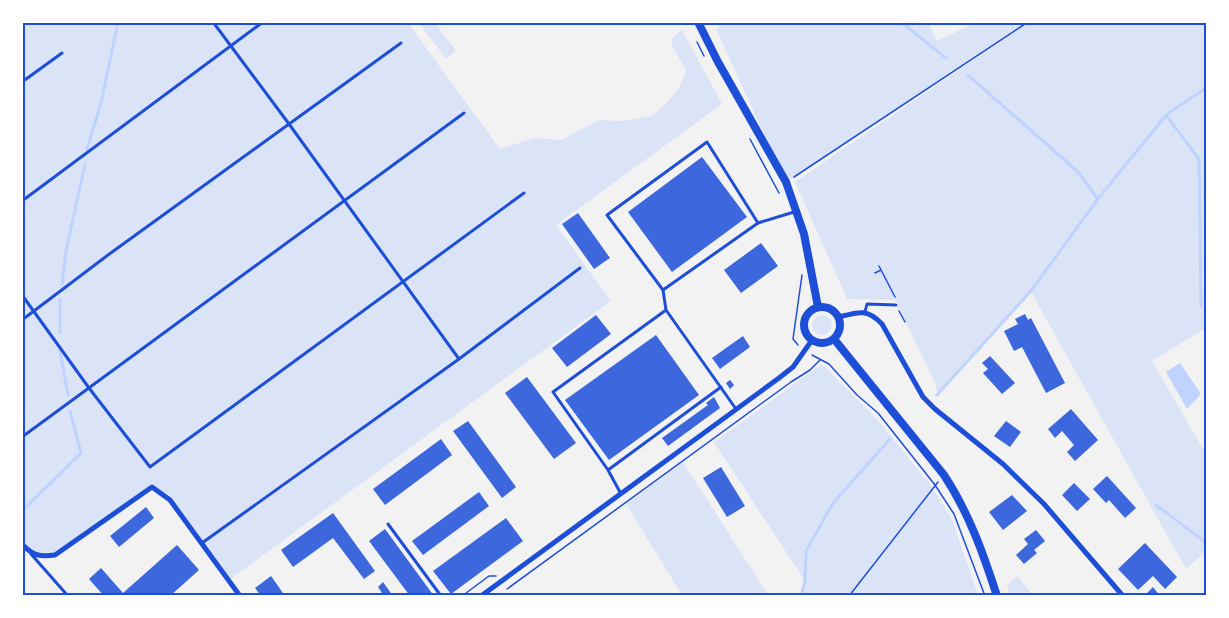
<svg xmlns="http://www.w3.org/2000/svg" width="1229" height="618" font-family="'Public Sans',sans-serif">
<rect width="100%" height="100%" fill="#f2f2f2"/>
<!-- green -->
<path fill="#dbe4f7" d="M726,22L929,23L937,41L975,23H1206V328L1152,361L1206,454V551L1186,569L1031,292L937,395L935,383L895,300L847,299L795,182L1011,34L786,182L716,29Z
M22,23H408L500,149L534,138L562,140L598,120L621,121L651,116L665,105L680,87L686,70L672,46V38L682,30L722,104L556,225L611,301L229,580L170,500L152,487L55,555L40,557L23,544Z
M419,23H435L456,51L446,59Z
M812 325a10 10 0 1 1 20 0a10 10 0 1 1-20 0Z
M822,364L876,418L930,484L952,520L978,595H801L805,581L714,442Z
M683,462L768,595H682L626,504Z
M1018,576L1032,595H1010L1007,585Z"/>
<!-- water -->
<path fill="#bfd3fe" d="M1180,363L1201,394L1187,409L1166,372Z"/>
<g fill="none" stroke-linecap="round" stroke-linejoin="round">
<!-- stream -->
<path stroke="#bfd3fe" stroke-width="3" d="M901,22L946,58
M1166,115L1199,159L1201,306
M87,149L101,103L118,22
M1098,199L1166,115L1206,88
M62,284L66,251L85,164
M60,333V299
M60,351L68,395
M937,395L1030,292L1098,199L1077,171L968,75
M1156,505L1204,541
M22,511L81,453L70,411
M801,596L805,581L806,551L833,503L890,439"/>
</g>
<!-- building -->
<path fill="#3d67dc" d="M702,157L747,217L672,272L628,212Z
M578,213L610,258L594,269L562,224Z
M761,243L778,266L741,293L724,270Z
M1025,314L1028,320L1031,318L1065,383L1046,393L1022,347L1014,351L1004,331L1018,324L1015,319Z
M596,315L611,334L567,367L552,348Z
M656,335L699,395L609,460L565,400Z
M743,336L750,347L720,369L712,358Z
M990,356L1015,383L1002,394L983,373L988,369L982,363Z
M527,377L576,443L554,459L505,393Z
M730,380L734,385L730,389L726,383Z
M714,397L720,408L668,446L662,438L708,405L706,403Z
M1071,409L1098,440L1075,461L1067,452L1074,445L1062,431L1055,438L1048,429Z
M468,421L516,487L502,498L453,431Z
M1006,421L1021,432L1010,447L994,436Z
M441,439L452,455L385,505L373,489Z
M721,467L745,506L727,517L703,478Z
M1107,476L1136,508L1125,518L1109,500L1106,503L1093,489Z
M1074,483L1090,499L1077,511L1062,495Z
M479,492L489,506L423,555L412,541Z
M1012,495L1027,511L1003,530L989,512Z
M146,507L154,518L119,547L110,536Z
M333,513L375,571L364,579L333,538L293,567L281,550Z
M506,518L523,541L451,594L433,571Z
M385,529L434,596H410L369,541Z
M1036,530L1045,541L1034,550L1037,553L1024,564L1016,555L1028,544L1024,539Z
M1145,543L1177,577L1165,589L1153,576L1138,590L1118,569Z
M177,545L199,570L170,596H104L89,579L101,568L123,593Z
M271,576L285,596H261L255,588Z
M383,582L393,596H384L378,587Z
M1153,587L1160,596H1144Z"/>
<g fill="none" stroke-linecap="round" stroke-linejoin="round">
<!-- path -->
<path stroke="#1d4ed8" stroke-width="1.5" d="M697,42L704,56
M750,139L779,193
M794,177L1028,22
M879,266L895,297
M875,273L881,270
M899,311L905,322
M798,345L793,339L802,275
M812,355L829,364L857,395L878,413L935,485L954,514L985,596
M507,589L791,382L810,370L820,360
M462,596L489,576H496
M849,596L938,482"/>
<!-- service -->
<path stroke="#1d4ed8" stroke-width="3" d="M22,82L62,53
M22,201L263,22
M758,223L794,212
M663,290L607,215L707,142L758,223L663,290L666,310L736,409
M22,295L89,388L150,467L524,193
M666,310L553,392L608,470L721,387
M865,312L867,304L896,305
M22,320L108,255L401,43
M459,359L580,268
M22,437L464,113
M608,470L621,494
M388,524L441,596
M202,543L459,359L289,124L213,22
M31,554L68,596"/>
<!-- minor -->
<path stroke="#1d4ed8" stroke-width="5" d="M839,317C858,312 867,308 882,324L923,397L935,409L1003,464L1044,504L1123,596
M22,544C33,556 40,557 55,555L152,487L170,500L240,596
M481,596L779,378L793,367L812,340"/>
<!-- secondary -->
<path stroke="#1d4ed8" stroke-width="8" d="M698,22L718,62L786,182L804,234L818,307
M804 325a18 18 0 1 1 36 0a18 18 0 1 1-36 0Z
M834,339L944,475C969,513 983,553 997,596"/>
</g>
<!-- border -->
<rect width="1229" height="618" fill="none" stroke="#ffffff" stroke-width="48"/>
<rect x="24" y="24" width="1181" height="570" fill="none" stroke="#1d4ed8" stroke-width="2"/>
</svg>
